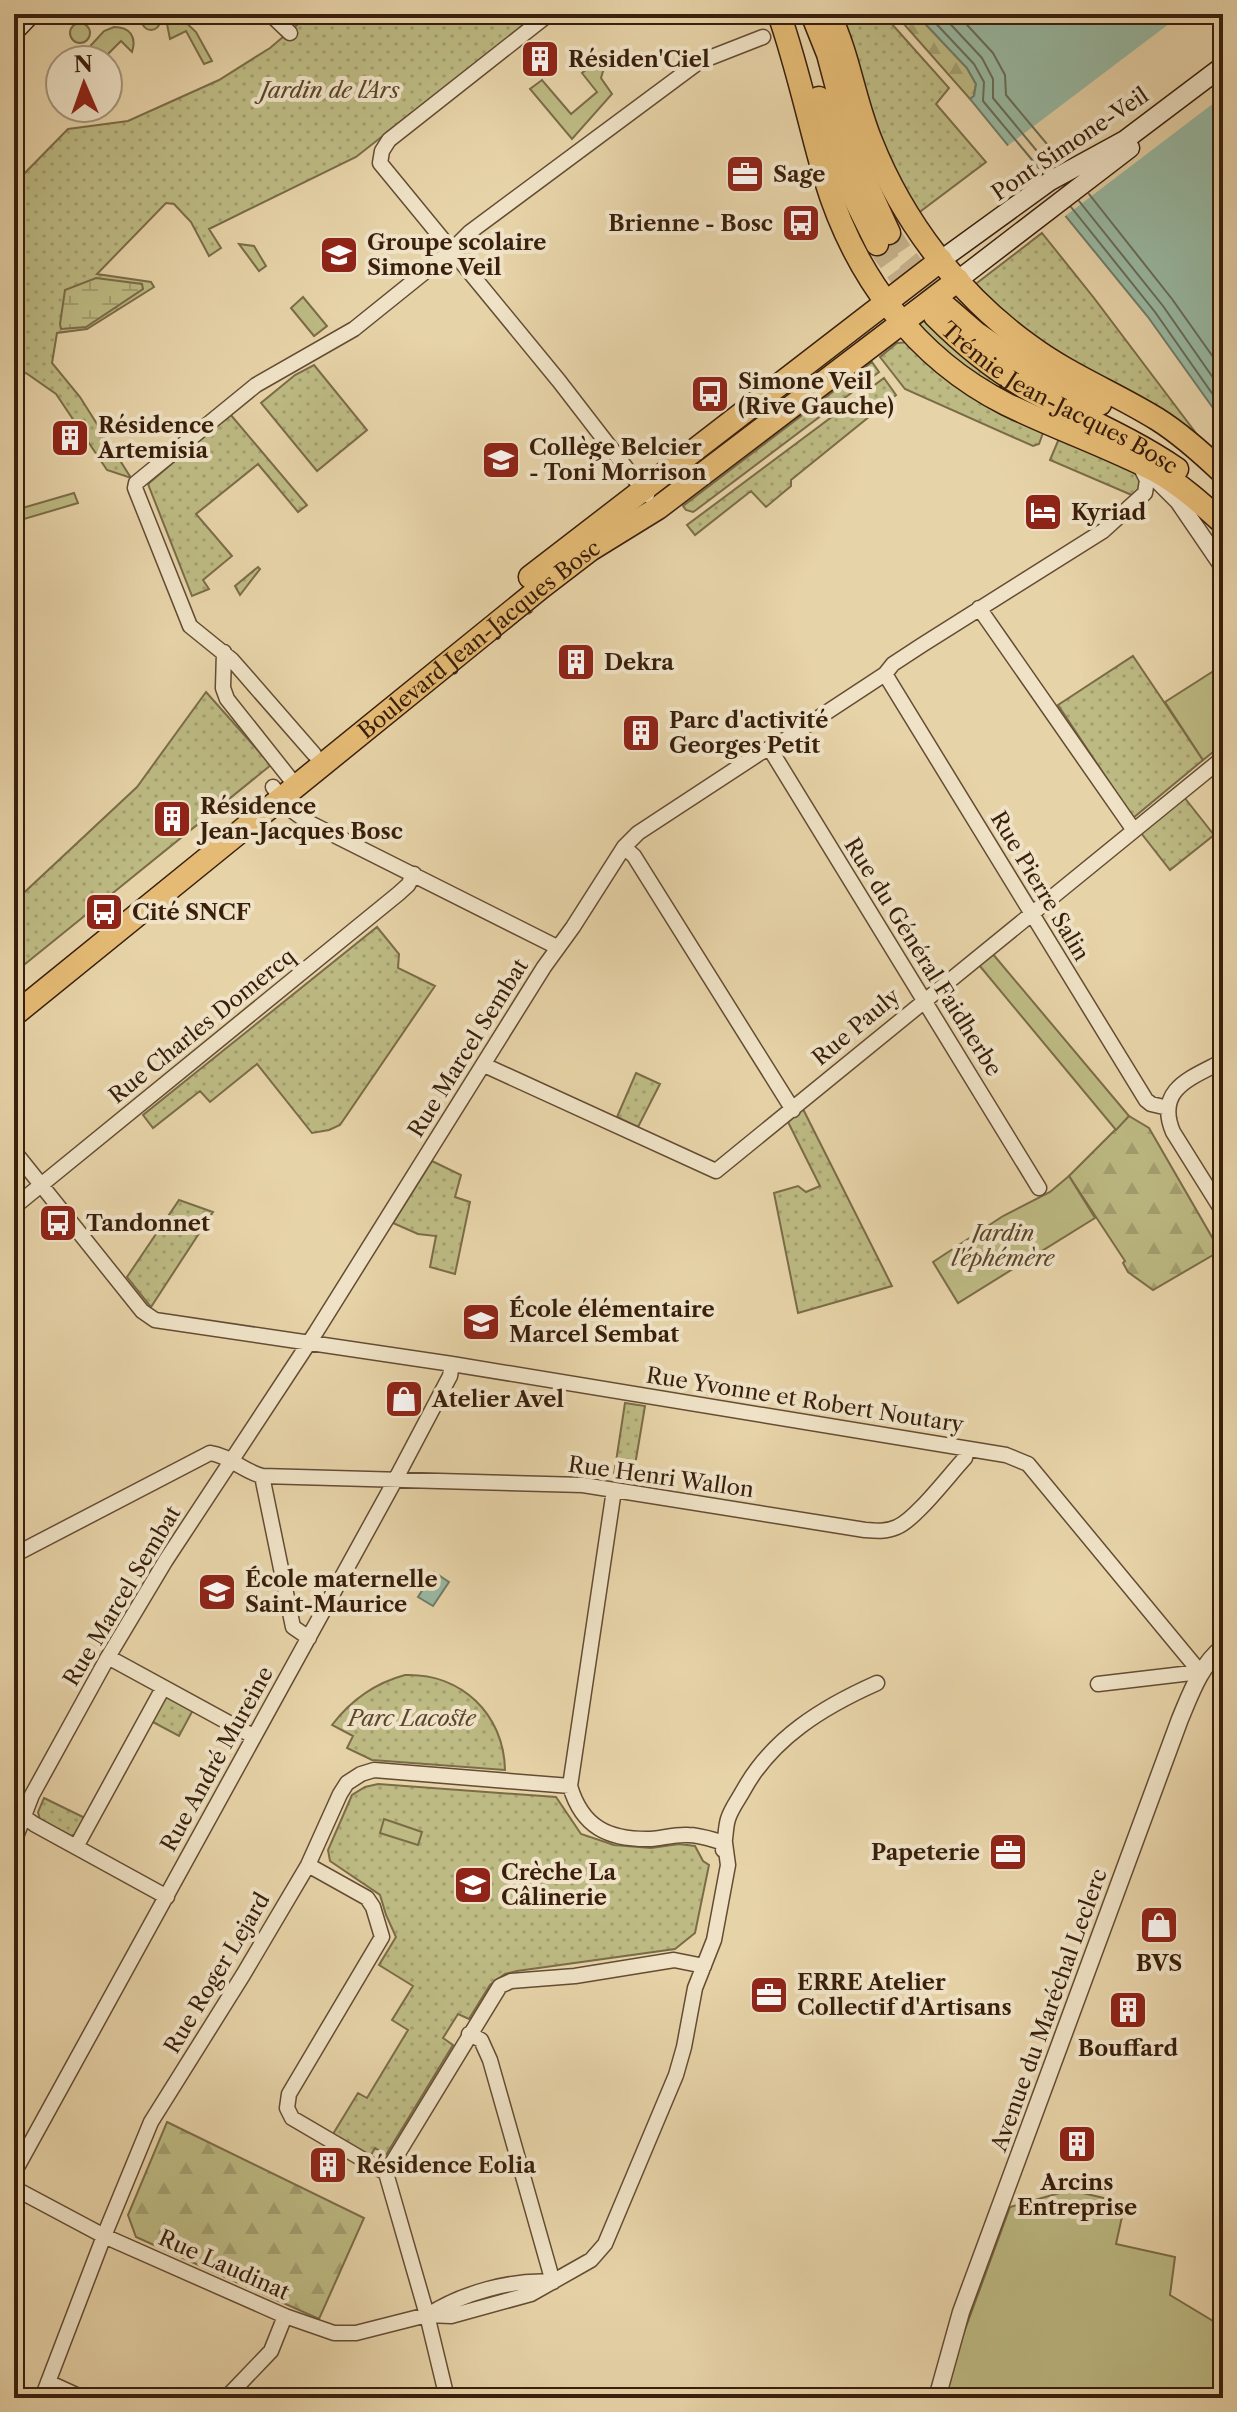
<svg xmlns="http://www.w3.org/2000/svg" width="1237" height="2412" font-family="'Libre Caslon Text',serif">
<defs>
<pattern id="grass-dots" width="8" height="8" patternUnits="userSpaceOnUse" patternTransform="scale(2)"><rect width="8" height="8" fill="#bdba83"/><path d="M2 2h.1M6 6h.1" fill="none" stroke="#a39f70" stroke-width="1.8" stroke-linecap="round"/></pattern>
<pattern id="forest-firs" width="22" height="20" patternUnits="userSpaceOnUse" patternTransform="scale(2)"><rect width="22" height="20" fill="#bdba83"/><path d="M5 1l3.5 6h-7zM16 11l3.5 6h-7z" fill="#a39f70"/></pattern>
<pattern id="wetland-marsh" width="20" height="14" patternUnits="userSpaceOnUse" patternTransform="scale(2)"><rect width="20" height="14" fill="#bdba83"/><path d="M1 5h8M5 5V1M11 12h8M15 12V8" fill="none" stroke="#a39f70"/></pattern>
</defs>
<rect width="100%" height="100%" fill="#e7d3a8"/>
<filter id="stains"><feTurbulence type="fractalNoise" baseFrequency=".0025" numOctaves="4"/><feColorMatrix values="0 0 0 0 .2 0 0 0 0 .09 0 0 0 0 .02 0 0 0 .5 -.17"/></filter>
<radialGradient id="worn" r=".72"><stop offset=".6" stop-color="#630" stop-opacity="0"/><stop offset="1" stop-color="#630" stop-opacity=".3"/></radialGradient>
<!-- grass -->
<path fill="url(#grass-dots)" stroke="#7b6c48" stroke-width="2" d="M310,14H538L356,157L209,229L221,248L209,256L191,222L174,204L166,203L97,274L151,282L154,287L87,329L57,333L52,363L80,397L131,478L107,470L56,394L26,373L14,375V184L68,129L128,121L219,80L270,48Z
M833,14H883L949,88L936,104L986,162L913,217L900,193Z
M1042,233L1094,298L1208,449L1042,346L973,286Z
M926,319L1132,447L989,387L916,327Z
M910,342L1044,430L1039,444L1033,446L905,389L880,357L897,343Z
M872,362L879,372L696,510L693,512L686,510L683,506Z
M314,365L367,430L317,471L261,403L295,375Z
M884,378L896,395L791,480V486L766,507L751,491L695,535L687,525Z
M230,414L307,505L298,512L258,464L196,514L232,556L203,580L209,589L192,596L148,484Z
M1063,438L1139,472L1141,489L1134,496L1050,460L1058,441Z
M258,567L260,569L240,595L235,586Z
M1133,656L1203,760L1133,818L1058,705Z
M206,692L271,765L14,973V902L137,787Z
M1184,797L1214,835L1170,870L1141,833Z
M377,927L399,954L398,968L435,986L340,1125L329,1130L312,1133L257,1064L210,1102L200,1091L153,1128L143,1115Z
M636,1073L660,1084L638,1127L617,1117Z
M803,1109L892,1286L798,1313L774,1193L798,1186L806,1192L820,1186L788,1122Z
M432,1161L461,1175L455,1197L470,1202L455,1274L430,1267L436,1236L418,1234L393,1223Z
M179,1200L213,1212L151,1307L127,1277Z
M625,1403L645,1406L632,1483L613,1481Z
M405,1675C461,1673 504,1714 505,1770L372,1760L347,1748L353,1736L332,1725C351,1700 375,1683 405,1675Z
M165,1695L193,1710L179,1736L151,1721Z
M378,1784L556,1797L581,1834L614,1845L651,1848L679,1844L695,1846L703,1861L709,1865L695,1933L675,1949L517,1971L505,1974L490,1985L469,2019L458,2014L443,2038L453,2045L386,2155L375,2148L370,2157L333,2134L358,2093L367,2098L408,2030L392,2020L413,1986L379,1965L396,1937L386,1915L380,1895L330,1861L328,1850L352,1795L365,1787Z
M44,1798L85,1818L76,1834L71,1836L40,1820L38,1812Z"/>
<!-- forest -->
<path fill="url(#forest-firs)" stroke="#7b6c48" stroke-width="2" d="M895,14H916L967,68L976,84L974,96L970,99Z
M1129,1116L1149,1128L1220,1251L1153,1290L1128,1272L1123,1263L1125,1261L1069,1176Z
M167,2122L364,2218L319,2319L136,2237L128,2215Z"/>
<!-- wetland -->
<path fill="url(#wetland-marsh)" stroke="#7b6c48" stroke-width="2" d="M96,278L142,284L143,289L86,327L61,329L60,324L65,290Z"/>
<!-- garden -->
<path fill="#bdba83" stroke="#7b6c48" stroke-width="2" d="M142 21a9 9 0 1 1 18 0a9 9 0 1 1-18 0Z
M75,14H91L94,17L98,14H133C113,26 95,25 75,14Z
M165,14H177L196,32L212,61L204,64L186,31L170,39Z
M70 33a10 10 0 1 1 20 0a10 10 0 1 1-20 0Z
M114,27C130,27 137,37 132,52L121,41L102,60H90L83,54L104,31Z
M613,49L617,55L604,68L601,78L612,94L572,139L530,89L542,80L571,114L597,92L582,73Z
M239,244L254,246L266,266L259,271Z
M303,297L327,326L314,336L291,308Z
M14,485L19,509L74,493L78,503L14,522Z
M1223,665V744L1203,760L1165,702Z
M992,953L1129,1116L1116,1130L979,965Z
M1069,1176L1095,1218L958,1303L933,1262L1003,1216L1050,1192Z
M384,1819L422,1832L418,1845L380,1833Z
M1070,2190L1125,2203L1116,2244L1175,2257L1170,2295L1223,2327V2398H945L963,2335L1010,2207Z"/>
<!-- water -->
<path fill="#98b9a3" stroke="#727b67" stroke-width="2" d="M916,14H1223V422L1148,317L970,99L974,96L976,84L967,68Z
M434,1572L449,1582L433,1606L418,1597Z"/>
<!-- pier -->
<path fill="#e7d3a8" d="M1182,14H1223V96L1064,217L1006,147Z"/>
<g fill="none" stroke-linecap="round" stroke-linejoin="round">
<!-- shore -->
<path stroke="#686c58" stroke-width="2" d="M927,14L974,64L984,82L983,101L1043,173
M941,14L982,58L993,79V98L1051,168
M957,14L993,53L1005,75L1006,95L1062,162
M1089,194L1172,299L1223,371
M1079,201L1163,306L1223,392
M1071,207L1155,312L1223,409"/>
<!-- primary-tunnel -->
<path stroke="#c4af89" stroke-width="22" stroke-dasharray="22 11" stroke-linecap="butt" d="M889,233L903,254L946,307
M877,244L916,299L935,316"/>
<!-- minor casing -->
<g stroke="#644c33" stroke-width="17">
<path id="minor" d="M270,14L290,33
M549,14L389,140L382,151L380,163L559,381L647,495
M979,608L1133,829
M224,652L223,688L227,699L296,786
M885,674L1146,1100L1151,1104L1168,1108
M770,749L1039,1188
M314,754L232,660L190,626L135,488L136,483L256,385L354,329L451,251L470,232L699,62L763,37
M273,787L290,809L308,822L557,947
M624,847L634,856L793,1110
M1223,1061C1191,1078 1155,1089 1173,1132L1223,1212
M484,1065L716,1171L1223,758
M14,1151L142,1311L155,1320L452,1364L1006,1455L1028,1464L1200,1672L1098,1684
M14,1207L398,894L408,885L414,874
M262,1476L293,1627L309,1638
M614,1490L570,1786C582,1827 608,1840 651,1839C663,1838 676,1834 688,1835C701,1835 713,1840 725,1843
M14,1555L210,1453C228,1455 243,1471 262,1476L583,1485L865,1530C876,1531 886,1532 897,1527C916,1519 949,1475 965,1458L967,1449
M108,1657L253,1736
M14,1809L34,1824L167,1897
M14,1842L32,1795L108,1657L166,1560L316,1332L544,967L573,927L624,847L638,833L760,753L780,743L885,674L893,664L922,645L1103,531L1145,493L1147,480L1139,464
M76,1847L163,1688
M723,1850C726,1840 725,1829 728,1819C731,1809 738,1800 743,1791C772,1738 823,1707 877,1683
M308,1865L367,1898L373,1907L382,1937L289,2094L287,2108L292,2118L386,2173L427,2315L447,2398
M469,2034L481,2040L490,2060L553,2282
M14,2173L392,1486L450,1376L452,1364
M386,2173L500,1986L511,1981L575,1976L674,1960L704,1966
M14,2188L104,2236L285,2316L334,2333H356L427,2315L451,2316L531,2294L591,2260L605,2244L676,2075L684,2047L695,1988L714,1940L728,1865L725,1843
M428,2315C462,2293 512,2279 552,2282
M48,2382L83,2398
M42,2398L104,2236L151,2122L243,1975L308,1865L340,1794L347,1783L361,1774L374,1770L570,1786
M226,2398L271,2351L285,2316"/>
</g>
<!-- tertiary casing -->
<g stroke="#644c33" stroke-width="19">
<path id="tertiary" d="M1158,481L1178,501L1223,567
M937,2398L961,2312L1180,1719C1191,1693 1200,1666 1223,1647"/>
</g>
<!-- secondary casing -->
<g stroke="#391f0c" stroke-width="21">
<path id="secondary" d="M14,32L31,14
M941,260L1050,181L1125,140L1223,66
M958,280L1130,148"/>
</g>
<!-- primary casing -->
<g stroke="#391f0c" stroke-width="25">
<g id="primary">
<path d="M779,14C798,68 809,123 825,178C854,275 915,358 1006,404C1055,428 1107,446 1156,471C1180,484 1202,504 1223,523"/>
<path d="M812,14L828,54L857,163L889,233"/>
<path d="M829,14C849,55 854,100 871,141C903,222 959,295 1030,346C1069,375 1115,393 1157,419C1181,434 1202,453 1223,473"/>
<path d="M819,98L841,171L877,244"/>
<path d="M946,307L976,333L1034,373L1100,404"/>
<path id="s1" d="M935,316C963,344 993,369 1028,389C1078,416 1130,437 1177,469"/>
<path d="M530,577L941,260"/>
<path id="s2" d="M14,1015L543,586L590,550L658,508L958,280"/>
</g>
</g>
<!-- minor -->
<use href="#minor" stroke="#efe2c6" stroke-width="14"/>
<!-- tertiary -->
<use href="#tertiary" stroke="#efe2c6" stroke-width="16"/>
<!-- secondary -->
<use href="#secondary" stroke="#efe2c6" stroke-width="18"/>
<!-- primary -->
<use href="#primary" stroke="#e4ba74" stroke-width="22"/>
</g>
<!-- icons -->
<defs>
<g id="building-square" transform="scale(2)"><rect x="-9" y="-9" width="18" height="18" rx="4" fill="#8f2418" stroke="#efe2c6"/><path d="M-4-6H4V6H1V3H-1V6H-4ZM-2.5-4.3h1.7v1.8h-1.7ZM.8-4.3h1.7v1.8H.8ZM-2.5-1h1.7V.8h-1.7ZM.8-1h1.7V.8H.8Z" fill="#fff"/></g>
<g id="office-square" transform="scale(2)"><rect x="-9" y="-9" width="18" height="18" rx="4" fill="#8f2418" stroke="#efe2c6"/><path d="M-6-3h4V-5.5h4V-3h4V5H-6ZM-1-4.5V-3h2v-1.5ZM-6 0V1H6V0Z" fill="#fff"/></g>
<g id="bus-square" transform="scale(2)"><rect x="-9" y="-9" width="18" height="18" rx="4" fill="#8f2418" stroke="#efe2c6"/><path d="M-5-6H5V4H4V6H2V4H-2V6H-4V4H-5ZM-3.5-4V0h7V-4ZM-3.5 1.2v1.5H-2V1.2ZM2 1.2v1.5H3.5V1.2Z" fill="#fff"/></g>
<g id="school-square" transform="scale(2)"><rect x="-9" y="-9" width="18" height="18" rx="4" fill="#8f2418" stroke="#efe2c6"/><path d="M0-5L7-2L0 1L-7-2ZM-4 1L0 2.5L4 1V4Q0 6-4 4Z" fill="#fff"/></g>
<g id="hotel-square" transform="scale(2)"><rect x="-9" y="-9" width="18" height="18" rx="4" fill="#8f2418" stroke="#efe2c6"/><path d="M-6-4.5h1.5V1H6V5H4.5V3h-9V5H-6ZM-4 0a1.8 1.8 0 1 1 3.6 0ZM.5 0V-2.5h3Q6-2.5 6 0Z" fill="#fff"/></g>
<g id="shop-square" transform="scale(2)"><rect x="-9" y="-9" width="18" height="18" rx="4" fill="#8f2418" stroke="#efe2c6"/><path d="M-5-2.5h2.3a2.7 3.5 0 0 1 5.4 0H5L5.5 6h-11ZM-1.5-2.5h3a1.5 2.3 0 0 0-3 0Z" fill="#fff"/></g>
</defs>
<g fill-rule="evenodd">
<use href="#building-square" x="540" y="59"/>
<use href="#office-square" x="745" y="174"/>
<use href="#bus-square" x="801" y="223"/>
<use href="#school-square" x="339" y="255"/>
<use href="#bus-square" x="710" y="394"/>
<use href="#building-square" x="70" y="438"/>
<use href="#school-square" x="501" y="460"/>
<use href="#hotel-square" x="1043" y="512"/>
<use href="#building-square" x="576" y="662"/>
<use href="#building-square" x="641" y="733"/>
<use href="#building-square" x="172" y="819"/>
<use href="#bus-square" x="104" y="912"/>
<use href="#bus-square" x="58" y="1223"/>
<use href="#school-square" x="481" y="1322"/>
<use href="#shop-square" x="404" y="1399"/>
<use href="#school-square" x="217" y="1592"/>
<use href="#office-square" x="1008" y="1852"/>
<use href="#school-square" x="473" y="1885"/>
<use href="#shop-square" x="1159" y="1925"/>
<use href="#office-square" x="769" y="1995"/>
<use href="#building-square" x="1128" y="2010"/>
<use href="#building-square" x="1077" y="2144"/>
<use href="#building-square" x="328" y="2165"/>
</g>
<g text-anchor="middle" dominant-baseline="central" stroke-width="8" stroke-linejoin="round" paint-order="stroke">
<!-- poi labels -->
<g font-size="22" font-weight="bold" fill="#391f0c" stroke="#efe2c6" text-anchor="start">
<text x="568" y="59">Résiden'Ciel</text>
<text x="773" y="174">Sage</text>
<text x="773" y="223" text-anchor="end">Brienne - Bosc</text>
<text x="367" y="242">Groupe scolaire<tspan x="367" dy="25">Simone Veil</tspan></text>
<text x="738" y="381">Simone Veil<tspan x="738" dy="25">(Rive Gauche)</tspan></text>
<text x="98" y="425">Résidence<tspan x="98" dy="25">Artemisia</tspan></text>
<text x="529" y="447">Collège Belcier<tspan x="529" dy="25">- Toni Morrison</tspan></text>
<text x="1071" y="512">Kyriad</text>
<text x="604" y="662">Dekra</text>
<text x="669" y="720">Parc d'activité<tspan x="669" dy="25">Georges Petit</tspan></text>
<text x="200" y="806">Résidence<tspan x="200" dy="25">Jean-Jacques Bosc</tspan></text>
<text x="132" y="912">Cité SNCF</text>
<text x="86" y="1223">Tandonnet</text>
<text x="509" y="1309">École élémentaire<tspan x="509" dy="25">Marcel Sembat</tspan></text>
<text x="432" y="1399">Atelier Avel</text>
<text x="245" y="1579">École maternelle<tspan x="245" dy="25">Saint-Maurice</tspan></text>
<text x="980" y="1852" text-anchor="end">Papeterie</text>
<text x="501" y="1872">Crèche La<tspan x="501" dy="25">Câlinerie</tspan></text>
<text x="1159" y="1963" text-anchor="middle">BVS</text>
<text x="797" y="1982">ERRE Atelier<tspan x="797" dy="25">Collectif d'Artisans</tspan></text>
<text x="1128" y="2048" text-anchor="middle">Bouffard</text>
<text x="356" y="2165">Résidence Eolia</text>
<text x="1077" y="2182" text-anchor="middle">Arcins<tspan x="1077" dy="25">Entreprise</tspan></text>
</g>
<!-- park labels -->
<g font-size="22" font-style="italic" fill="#5a462a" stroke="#efe2c6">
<text x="330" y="90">Jardin de l'Ars</text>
<text x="1003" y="1233">Jardin<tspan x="1003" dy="25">l'éphémère</tspan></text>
<text x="412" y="1718">Parc Lacoste</text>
</g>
<!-- street labels -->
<g font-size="22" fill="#391f0c" stroke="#efe2c6">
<text transform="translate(1070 144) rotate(-34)">Pont Simone-Veil</text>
<text stroke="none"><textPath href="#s1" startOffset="150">Trémie Jean-Jacques Bosc</textPath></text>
<text stroke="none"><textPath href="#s2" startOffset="598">Boulevard Jean-Jacques Bosc</textPath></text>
<text transform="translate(1040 886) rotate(59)">Rue Pierre Salin</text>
<text transform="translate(923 957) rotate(58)">Rue du Général Faidherbe</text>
<text transform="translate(202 1026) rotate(-39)">Rue Charles Domercq</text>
<text transform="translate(856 1027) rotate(-40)">Rue Pauly</text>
<text transform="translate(468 1048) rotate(-58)">Rue Marcel Sembat</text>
<text transform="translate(805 1400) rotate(9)">Rue Yvonne et Robert Noutary</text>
<text transform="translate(661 1477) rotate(8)">Rue Henri Wallon</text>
<text transform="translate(122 1596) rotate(-59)">Rue Marcel Sembat</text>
<text transform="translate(217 1759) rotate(-61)">Rue André Mureine</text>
<text transform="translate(217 1973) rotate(-59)">Rue Roger Lejard</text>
<text transform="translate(1049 2010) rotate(-70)">Avenue du Maréchal Leclerc</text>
<text transform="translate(224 2265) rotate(24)">Rue Laudinat</text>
</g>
</g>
<!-- margin -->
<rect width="1237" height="2412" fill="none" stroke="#e7d3a8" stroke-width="48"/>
<rect x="16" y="16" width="1205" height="2380" fill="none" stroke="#391f0c" stroke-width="4"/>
<rect x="24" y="24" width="1189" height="2364" fill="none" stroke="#391f0c" stroke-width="2"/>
<!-- north arrow -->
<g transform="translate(84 84) rotate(358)"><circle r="38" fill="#efe2c6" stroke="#a6947c" stroke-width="2"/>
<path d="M0-6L14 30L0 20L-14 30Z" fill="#8f2418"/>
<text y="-12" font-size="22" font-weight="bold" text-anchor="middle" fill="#391f0c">N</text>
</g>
<rect width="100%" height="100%" filter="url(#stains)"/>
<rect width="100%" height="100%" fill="url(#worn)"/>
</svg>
